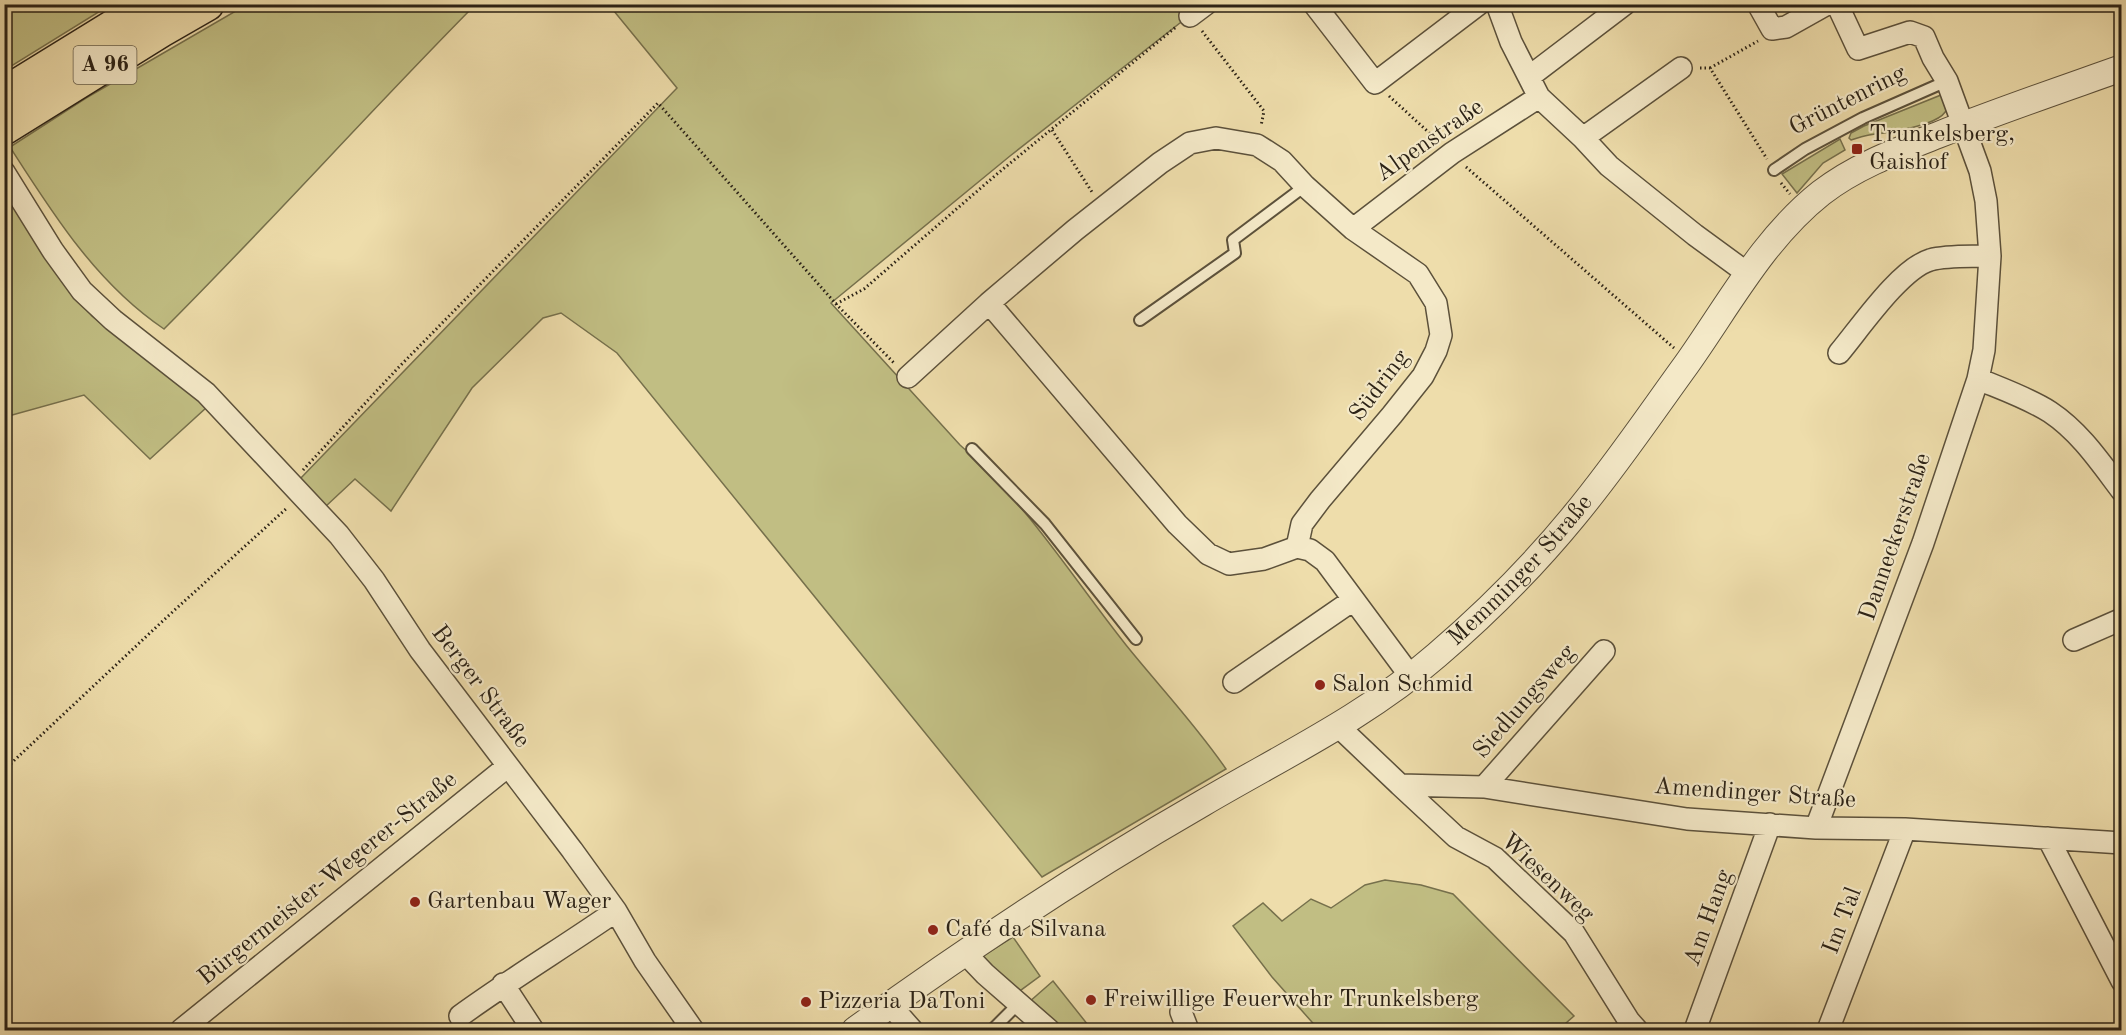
<svg xmlns="http://www.w3.org/2000/svg" width="2126" height="1035" font-family="'Old Standard TT',serif">
<rect width="100%" height="100%" fill="#eeddab"/>
<filter id="stains"><feTurbulence type="fractalNoise" baseFrequency=".00333" numOctaves="4"/><feColorMatrix values="0 0 0 0 .2 0 0 0 0 .09 0 0 0 0 .02 0 0 0 .5 -.17"/></filter>
<radialGradient id="worn" r=".72"><stop offset=".6" stop-color="#630" stop-opacity="0"/><stop offset="1" stop-color="#630" stop-opacity=".3"/></radialGradient>
<!-- green -->
<path fill="#c1be83" stroke="#76704c" stroke-width="1.5" d="M4,5L5,4L110,5L5,70Z
M246,5H475C370,111 270,223 164,329C96,283 53,214 10,147L86,98Z
M609,5H1194L1185,19L1010,156L831,303L960,445C1026,502 1072,577 1126,645C1159,686 1196,725 1226,769L1042,877L617,353L561,313L543,318L472,388L391,511L355,479L325,507L299,480L677,88Z
M1941,95C1971,124 1882,133 1869,135C1863,136 1857,138 1851,140L1849,138L1851,133L1864,126Z
M1840,139L1845,150L1823,163L1797,193L1782,174Z
M4,192L68,287L92,316L207,407L150,459L84,395L5,417Z
M1385,880L1421,885L1453,894L1574,1016L1558,1030H1319L1272,977L1233,926L1263,903L1282,921L1311,899L1331,908L1365,885Z
M1013,937L1040,976L1013,996L976,960Z
M1053,981L1092,1030H1060L1028,1003Z"/>
<g fill="none" stroke-linecap="round" stroke-linejoin="round">
<!-- service casing -->
<g stroke="#5c513b" stroke-width="14">
<path id="service" d="M1774,170L1805,149L1863,118L1947,81
M1140,320L1235,253L1233,240L1305,186
M972,449L1045,524L1136,639
M992,1030L1018,1004"/>
</g>
<!-- minor casing -->
<g stroke="#5c513b" stroke-width="24">
<path id="minor" d="M1314,4L1375,83L1479,4
M1497,4L1511,42L1539,97L1583,138L1609,166L1695,235L1747,273
M1758,4L1772,29L1786,27L1827,4
M1190,16L1206,4
M1529,77L1625,4
M1583,138L1681,68
M4,172L53,251L82,291L113,320L206,393L339,535L374,580L420,650L572,850L616,911L645,961L693,1030
M1353,229L1452,153L1539,97
M989,303L1177,524L1208,554L1229,564L1264,559L1297,547
M1839,353C1860,328 1900,269 1930,260C1949,255 1971,257 1990,256
M908,377L989,303L1075,230L1160,163L1190,143L1216,138L1257,145L1282,161L1305,186L1353,229L1418,274L1436,303L1441,335L1436,351L1423,376L1392,415L1320,500L1302,524L1297,547L1310,550L1325,561L1411,677
M1978,379C2002,389 2028,398 2050,412C2080,432 2100,462 2122,491
M2074,640L2122,619
M1234,682L1353,600
M1338,726L1400,785L1484,787L1687,819L1816,828L1905,829L2122,843
M1400,785L1456,837L1495,858L1574,933L1629,1021L1637,1030
M1484,787L1604,651
M1816,828L1923,543L1978,379L1984,350L1990,256L1986,201L1980,171L1947,81L1933,58L1924,37L1910,32L1858,49L1837,4
M2048,838L2122,981
M965,953L985,974L1049,1030
M503,984L533,1030
M890,1005L912,1030
M1181,1012L1188,1030
M460,1016C511,979 564,947 616,911
M181,1030L508,766
M1695,1030L1770,824
M1828,1030L1905,829"/>
</g>
<!-- tertiary casing -->
<g stroke="#5c513b" stroke-width="28">
<g id="tertiary">
<path id="s1" d="M855,1030C967,949 1083,872 1203,803C1283,756 1367,716 1437,655C1486,613 1533,566 1574,516C1614,468 1649,416 1686,365C1728,306 1763,239 1821,193C1856,166 1897,151 1938,135C1998,111 2060,90 2122,68"/>
</g>
</g>
<!-- motorway casing -->
<g stroke="#2b2216" stroke-width="36">
<path id="motorway" d="M4,94L150,4
M4,128L160,31L207,4"/>
</g>
<!-- path -->
<path stroke="#2b2216" stroke-width="3" stroke-dasharray="1.5 3" stroke-linecap="butt" d="M1202,31L1264,111L1261,126
M1700,68H1710L1767,159
M1710,68L1758,41
M1389,96L1437,140
M1052,130L1092,192
M1466,167L1674,348
M1781,183L1790,194
M836,304L864,289L997,174L1176,27
M303,470L398,368L658,103L836,304L895,364
M4,770L167,617L287,508"/>
<!-- service -->
<use href="#service" stroke="#f4e9c8" stroke-width="10"/>
<!-- minor -->
<use href="#minor" stroke="#f4e9c8" stroke-width="21"/>
<!-- tertiary -->
<use href="#tertiary" stroke="#f4e9c8" stroke-width="26"/>
<!-- motorway -->
<use href="#motorway" stroke="#eeddab" stroke-width="33"/>
</g>
<!-- markers -->
<g fill="#8f2418" stroke="#f4e9c8" stroke-width="2">
<rect x="1851" y="143" width="12" height="12" rx="3"/>
<circle cx="1320" cy="685" r="6"/>
<circle cx="415" cy="902" r="6"/>
<circle cx="933" cy="930" r="6"/>
<circle cx="1091" cy="1000" r="6"/>
<circle cx="806" cy="1002" r="6"/>
</g>
<g text-anchor="middle" dominant-baseline="central" stroke-width="4.5" stroke-linejoin="round" paint-order="stroke">
<!-- shield labels -->
<rect fill="#f4e9c8" stroke="#675e4b" stroke-width="1.5" x="73.5" y="46" width="63" height="38" rx="4.5"/>
<g font-size="22" font-weight="bold" fill="#2b2216">
<text x="105" y="65">A 96</text>
</g>
<!-- street labels -->
<g font-size="24" fill="#2b2216" stroke="#f4e9c8">
<text transform="translate(1848 101) rotate(-27)">Grüntenring</text>
<text transform="translate(1430 141) rotate(-35)">Alpenstraße</text>
<text transform="translate(1380 386) rotate(-53)">Südring</text>
<text transform="translate(1896 537) rotate(-71)">Danneckerstraße</text>
<text stroke="none"><textPath href="#s1" startOffset="812">Memminger Straße</textPath></text>
<text transform="translate(480 687) rotate(53)">Berger Straße</text>
<text transform="translate(1525 702) rotate(-49)">Siedlungsweg</text>
<text transform="translate(1755 794) rotate(4)">Amendinger Straße</text>
<text transform="translate(1547 878) rotate(43)">Wiesenweg</text>
<text transform="translate(328 879) rotate(-39)">Bürgermeister-Wegerer-Straße</text>
<text transform="translate(1709 918) rotate(-70)">Am Hang</text>
<text transform="translate(1843 921) rotate(-69)">Im Tal</text>
</g>
<!-- poi labels -->
<g font-size="24" fill="#2b2216" stroke="#f4e9c8" text-anchor="start">
<text x="1869" y="135">Trunkelsberg,<tspan x="1869" dy="28">Gaishof</tspan></text>
<text x="1332" y="685">Salon Schmid</text>
<text x="427" y="902">Gartenbau Wager</text>
<text x="945" y="930">Café da Silvana</text>
<text x="1103" y="1000">Freiwillige Feuerwehr Trunkelsberg</text>
<text x="818" y="1002">Pizzeria DaToni</text>
</g>
</g>
<!-- margin -->
<rect width="2126" height="1035" fill="none" stroke="#eeddab" stroke-width="24"/>
<rect x="6" y="6" width="2114" height="1023" fill="none" stroke="#2b2216" stroke-width="3"/>
<rect x="12" y="12" width="2102" height="1011" fill="none" stroke="#2b2216" stroke-width="1.5"/>
<rect width="100%" height="100%" filter="url(#stains)"/>
<rect width="100%" height="100%" fill="url(#worn)"/>
</svg>
